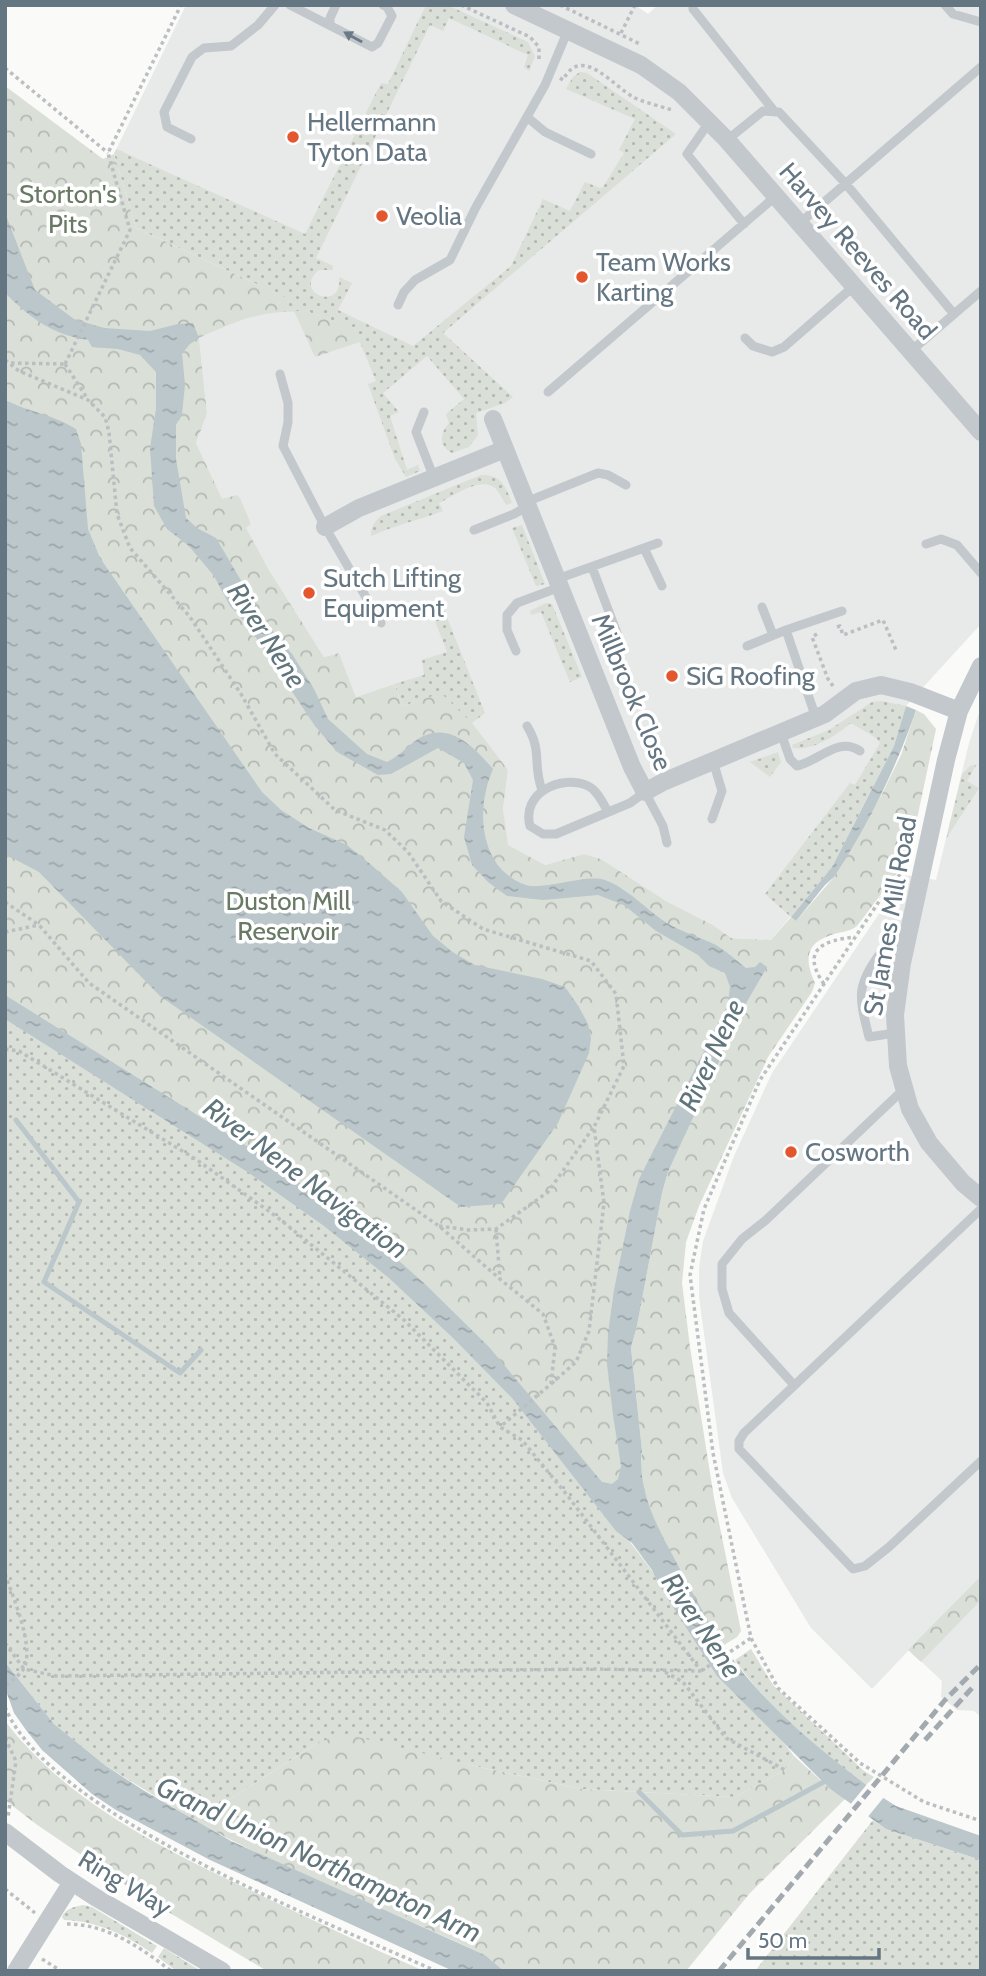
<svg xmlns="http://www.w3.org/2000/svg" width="986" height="1976" font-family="Cabin,sans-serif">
<defs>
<pattern id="grass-dots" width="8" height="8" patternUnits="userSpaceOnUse" patternTransform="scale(1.75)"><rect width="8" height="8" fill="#dadfd7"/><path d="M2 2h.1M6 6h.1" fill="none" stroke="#b4b9b4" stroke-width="1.8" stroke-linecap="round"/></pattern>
<pattern id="forest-crowns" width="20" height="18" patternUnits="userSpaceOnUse" patternTransform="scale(1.75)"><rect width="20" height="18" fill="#dadfd7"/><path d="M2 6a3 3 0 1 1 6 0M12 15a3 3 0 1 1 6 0" fill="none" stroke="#b4b9b4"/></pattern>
<pattern id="water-ripples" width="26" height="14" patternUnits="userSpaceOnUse" patternTransform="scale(1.75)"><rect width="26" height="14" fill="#bbc7cb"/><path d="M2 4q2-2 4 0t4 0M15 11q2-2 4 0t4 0" fill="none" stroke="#9ca6aa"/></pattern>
</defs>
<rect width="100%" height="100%" fill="#fafaf8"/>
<!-- built -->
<path fill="#e8e9e9" d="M186,5H635L648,14L658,5H981V624L906,706L894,746L811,891L771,940L731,938L713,925L666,901L601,859L584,854L545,865L507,845L503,809L508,770L394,684L356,697L339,653L324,657L269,570L245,527L251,524L237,495L222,500L196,443L207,414L199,338L234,323L266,312H284L114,154Z
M981,707V1717L974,1711L957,1710L941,1697L942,1681L909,1650L872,1689L811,1628L732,1498L723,1473L699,1297V1268L703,1241L734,1156L772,1073L905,875L936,880L969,743Z"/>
<!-- grass -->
<path fill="url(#grass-dots)" d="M426,5H447L528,42L535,56L529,71L524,67L528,55L449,18L443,31L430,25L316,258L333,266V270H319C291,293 344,313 339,277L352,283L338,310L413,346L511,266L543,199L570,211L585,182L600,188L603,187L624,153L619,150L635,119L566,89L573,77L580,72L587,73L676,134L443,333L513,397L505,403L476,413L478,435L469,447L452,453C439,446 439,434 449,423L446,414L464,399L427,356L383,393L399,412L390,416L407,470L418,465L420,471L406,477L395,459L368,384L376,381L354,328L306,311L284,312L289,299L136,228L114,154L116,149L305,234L381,83L388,84Z
M481,475C500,474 506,486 512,503L506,505C503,500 500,494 497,490C482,474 454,496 439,503L443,511C419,520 395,525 371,536C371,527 373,523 381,516Z
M522,525L545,584L536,586L512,528Z
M546,603L552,604L582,677L570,682L541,612L531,615L530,611Z
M442,605L485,713L472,723L441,694L403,706L394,684L424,675L422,660L447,652L430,608Z
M881,701L906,706L894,746L832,867L791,917L765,894L850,783L855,785L880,743L876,738L851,723C837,735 813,751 793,748L792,745L829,730L872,702Z
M778,752L781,762L770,777L750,762Z
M977,764L967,781L979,788L946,839L962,774L970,766Z
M5,1012L199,1130L366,1252L538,1422L794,1756L785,1770L735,1797L582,1789L470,1765L319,1742L196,1821L106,1766L54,1724L5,1662Z
M751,1649L773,1685L864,1771L874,1777L866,1785C820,1752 767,1707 735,1660Z
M873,1820L886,1829L981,1860V1971H755Z
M83,1905L92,1907L157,1946L152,1953C126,1935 97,1921 64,1920L62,1917C66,1908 74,1907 83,1905Z
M164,1948L201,1971H176L158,1957Z"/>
<!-- forest -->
<path fill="url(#forest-crowns)" d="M5,86L103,159L114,154L136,228L289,299L284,312C253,313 227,326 199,338L207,414L196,443L222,499L237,495L240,498L251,524L246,528L269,570L324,657L339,653L356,697L394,684L403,706L441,693L472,723L508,770L503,809L508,845L545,865L584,854L601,859L666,901L713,925L731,938L771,940L791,917L796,921L834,877L882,794L901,755L916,710L924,714L936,729L909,857L857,926C848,933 841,931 831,935C804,944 805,961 815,983L812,992L768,1057L699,1206L686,1242L682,1283L690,1347L714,1498L741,1631L737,1637L724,1645C698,1607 652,1531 643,1487C640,1474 641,1463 642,1450L631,1348L637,1326L662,1193L668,1172L749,995L657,1168L624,1315L631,1514L366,1252L199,1130L5,1012Z
M294,311H306L354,328L360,342L315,357Z
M981,1576V1600L921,1662L908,1650Z
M5,1721C69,1804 162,1848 254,1892C310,1919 367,1946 424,1971H267L140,1895L36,1824L5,1800Z
M346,1734L470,1765L582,1789L735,1797L785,1770L794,1756L829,1788L846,1798L750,1893L686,1971H504L485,1955C389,1909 288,1873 196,1821L319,1742Z"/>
<!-- water -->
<path fill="url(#water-ripples)" d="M5,213L35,290L74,319L104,328L150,331L178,324L193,323L199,338L190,344L182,353L185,385L182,414L176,425V459L186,518L197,528L216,538L266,623L292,654L314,689L328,719L367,754L387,762C400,756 407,746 418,739C449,720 474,747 493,769C479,801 478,844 502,870C509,877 519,884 530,886C552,888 587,874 605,880C627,888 647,910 667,923C681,932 700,937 716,945C726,951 736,960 746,968L755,967L760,962L767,967L745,1005L668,1172L662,1193L637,1326L631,1348L642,1450C637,1488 655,1523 673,1556C694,1596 716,1639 745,1675C784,1722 835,1762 885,1799L896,1806L981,1836V1860L886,1829L829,1788L717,1676L661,1588L652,1570L632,1543L616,1531L512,1398L453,1338L389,1278L324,1226L249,1173L5,1019V995L266,1158L364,1230L425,1284L489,1347L602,1482L612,1484L618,1479L621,1466L613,1415L607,1364L608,1333L614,1290L630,1211L639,1179L728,1004L730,987L725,973L709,966L698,955L656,931L624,905L598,895L543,900L507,896L488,882L472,865L464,837L473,780L464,763L438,748L391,774L378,775L337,752L315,726L247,624L230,606L214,576L189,546L167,529L154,506L150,448L156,409V372L140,355L118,349L92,347L88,340C51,334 32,319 5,293Z
M5,400C29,412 54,415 76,429L81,444L88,529L100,558L262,792L281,810L309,828L347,845L369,863L402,892L433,936L454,953L475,965L542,979L565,987L579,1007L588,1024L591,1038L589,1053L558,1123L501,1204L461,1207L160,996L39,872L5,854Z
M906,706L916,710C896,769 868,825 834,877L825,885L796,921L791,917L832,867L894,746Z
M5,1662L54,1724L106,1766L143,1790L231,1841L465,1946L485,1955L504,1971H453L210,1860L116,1810L92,1794L42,1750L26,1730L14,1713L5,1688Z"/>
<!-- pier -->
<path fill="#fafaf8" d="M868,1783L885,1796L866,1819L849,1806Z"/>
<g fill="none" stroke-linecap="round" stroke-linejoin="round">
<!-- stream -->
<path stroke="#bbc7cb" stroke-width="5" d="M16,1120L79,1202L44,1282L180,1373L201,1350
M639,1792L682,1835L733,1831L829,1779"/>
<!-- path -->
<path stroke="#bbbfc2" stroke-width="3.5" stroke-dasharray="3.5 3.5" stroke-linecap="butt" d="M461,5L530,37L539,47V61
M560,5L640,44
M621,33L635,5
M5,68L108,153
M560,78L563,80C582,43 613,87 635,98C646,103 660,106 672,110
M5,360L19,371L88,400L105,417L109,432L117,514L130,548L190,617L241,694L275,754L335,810L385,830L408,852L441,901L483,929L591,961L616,994L624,1066L594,1127L604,1203L589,1331L576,1362L551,1384
M11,363L65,364
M65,364L130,230L108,153L181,5
M65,364L87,398
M837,627L840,626L843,635L883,620L896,650
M817,634L812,637L828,679L833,686
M905,869L890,885L760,1080L704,1209L690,1275L713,1453L751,1638L778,1688L860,1763L924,1802L981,1821
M5,902L39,925L89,983L439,1226L501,1280L543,1314L555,1347L551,1384L500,1427
M5,932L39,925
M824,984C800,950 823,940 855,937
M5,1049L19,1051L197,1160L277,1217L404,1320L487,1403L500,1427L522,1440L567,1495L701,1671
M439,1226L469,1230L496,1229L548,1192L593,1128
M496,1229L500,1279
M5,1574C13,1597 33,1643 25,1666C22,1674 11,1681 5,1686
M5,1643L24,1669L56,1676L595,1669L701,1671
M701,1671L751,1638
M665,1672L683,1682L726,1738L785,1770
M5,1707C48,1814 331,1924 436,1971
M5,1738L16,1761L8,1817
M5,1889L35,1913
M67,1924C107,1924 140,1947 171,1971
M42,1959L61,1971"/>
<!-- service -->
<path stroke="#c3c8cc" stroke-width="9" d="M290,5L372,47L378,43L392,16L387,7L383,5
M693,5V9L775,112
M945,5L953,14L981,22
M330,25V18L336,5
M527,117L545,132L591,154
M710,121L687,154L744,224
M191,139L167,127L164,112L192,57L204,48L231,46L258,25L275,5
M727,140L763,111L779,112L846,184L954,314
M800,223L981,67
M398,305L404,292L415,280L450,260L476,207L545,85L568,30
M745,338L753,346L772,352L784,347L854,286
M911,351L981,291
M280,374L288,403V422L283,446L325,527L381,623
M548,392L776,196
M424,412L416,432L434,478
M526,502L598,473L608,475L626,485
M474,530L514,514L528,506
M926,544L941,539L957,545L981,573
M644,548L662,586
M592,567L617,633
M557,579L658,543
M762,607L773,635
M747,646L786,630
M516,651L507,630V615L517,603L560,587
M816,718L786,630L842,611
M527,726C543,752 532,763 542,790
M781,733L790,759L797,766C819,761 838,736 860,751
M608,812C603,803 597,790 588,786C561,774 521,793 530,826L543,834H556L630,803L645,792L663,826L667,843
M712,819L722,791L713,761
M882,951C855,986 859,997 869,1037L895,1033
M981,1209L744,1433L739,1441V1449L853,1569L865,1566L889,1547L981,1461
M794,1385L729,1313L722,1289V1264L742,1239L766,1220L904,1089"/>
<!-- minor -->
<path stroke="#c3c8cc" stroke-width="18" d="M514,5L641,65L679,92L727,140L981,432
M493,419L632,767L645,792L663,782L825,714L856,691L881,685L910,692L959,711
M325,527L359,508L505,449
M981,666L959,711L946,760L902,963L895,1015L898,1066L910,1109L929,1143L963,1183L981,1198
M5,1832L60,1874L95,1897L222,1971
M16,1971L72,1882"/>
<!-- rail -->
<path stroke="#a2aab0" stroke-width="5" stroke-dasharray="10 5" stroke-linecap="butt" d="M925,1740L972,1688
M719,1971L945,1700L981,1664"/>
</g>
<!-- one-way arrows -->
<defs><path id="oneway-solid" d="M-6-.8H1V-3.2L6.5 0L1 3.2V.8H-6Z" transform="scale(1.75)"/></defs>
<use fill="#6a7a87" href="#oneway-solid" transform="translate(353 37) rotate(-151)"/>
<!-- markers -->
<g fill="#e4572e" stroke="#fff" stroke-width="2.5">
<circle cx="293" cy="137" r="7"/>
<circle cx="382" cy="216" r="7"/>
<circle cx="582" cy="277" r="7"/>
<circle cx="309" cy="593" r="7"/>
<circle cx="672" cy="676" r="7"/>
<circle cx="791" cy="1152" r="7"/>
</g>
<g text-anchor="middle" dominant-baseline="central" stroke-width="7" stroke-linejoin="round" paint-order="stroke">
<!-- poi labels -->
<g font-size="26" fill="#657683" stroke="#fff" text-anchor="start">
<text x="307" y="122">Hellermann<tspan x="307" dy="30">Tyton Data</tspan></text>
<text x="396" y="216">Veolia</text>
<text x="596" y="262">Team Works<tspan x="596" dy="30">Karting</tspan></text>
<text x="323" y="578">Sutch Lifting<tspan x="323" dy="30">Equipment</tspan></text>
<text x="686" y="676">SiG Roofing</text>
<text x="805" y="1152">Cosworth</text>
</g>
<!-- park labels -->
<g font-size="26" fill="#687a64" stroke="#fff">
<text x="68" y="194">Storton's<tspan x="68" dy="30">Pits</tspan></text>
<text x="288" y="901">Duston Mill<tspan x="288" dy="30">Reservoir</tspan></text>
</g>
<!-- street labels -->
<g font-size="26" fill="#657683" stroke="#fff">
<text transform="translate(858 251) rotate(49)">Harvey Reeves Road</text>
<text transform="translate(632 692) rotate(67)">Millbrook Close</text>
<text transform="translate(890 916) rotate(-80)">St James Mill Road</text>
<text transform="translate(125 1883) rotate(31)">Ring Way</text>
</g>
<!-- water labels -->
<g font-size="28" font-style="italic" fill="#60757c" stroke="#fff">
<text transform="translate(267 635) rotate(57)">River Nene</text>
<text transform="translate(711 1055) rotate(-65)">River Nene</text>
<text transform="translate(306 1178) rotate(37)">River Nene Navigation</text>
<text transform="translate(702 1625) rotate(56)">River Nene</text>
<text transform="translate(319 1859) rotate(25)">Grand Union Northampton Arm</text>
</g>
</g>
<!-- border -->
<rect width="986" height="1976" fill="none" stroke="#657683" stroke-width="14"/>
<!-- scale -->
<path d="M748 1948v10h131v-10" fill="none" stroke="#657683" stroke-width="3.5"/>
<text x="758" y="1948" font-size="21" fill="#657683" stroke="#ffffff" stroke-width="5" paint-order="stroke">50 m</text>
</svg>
